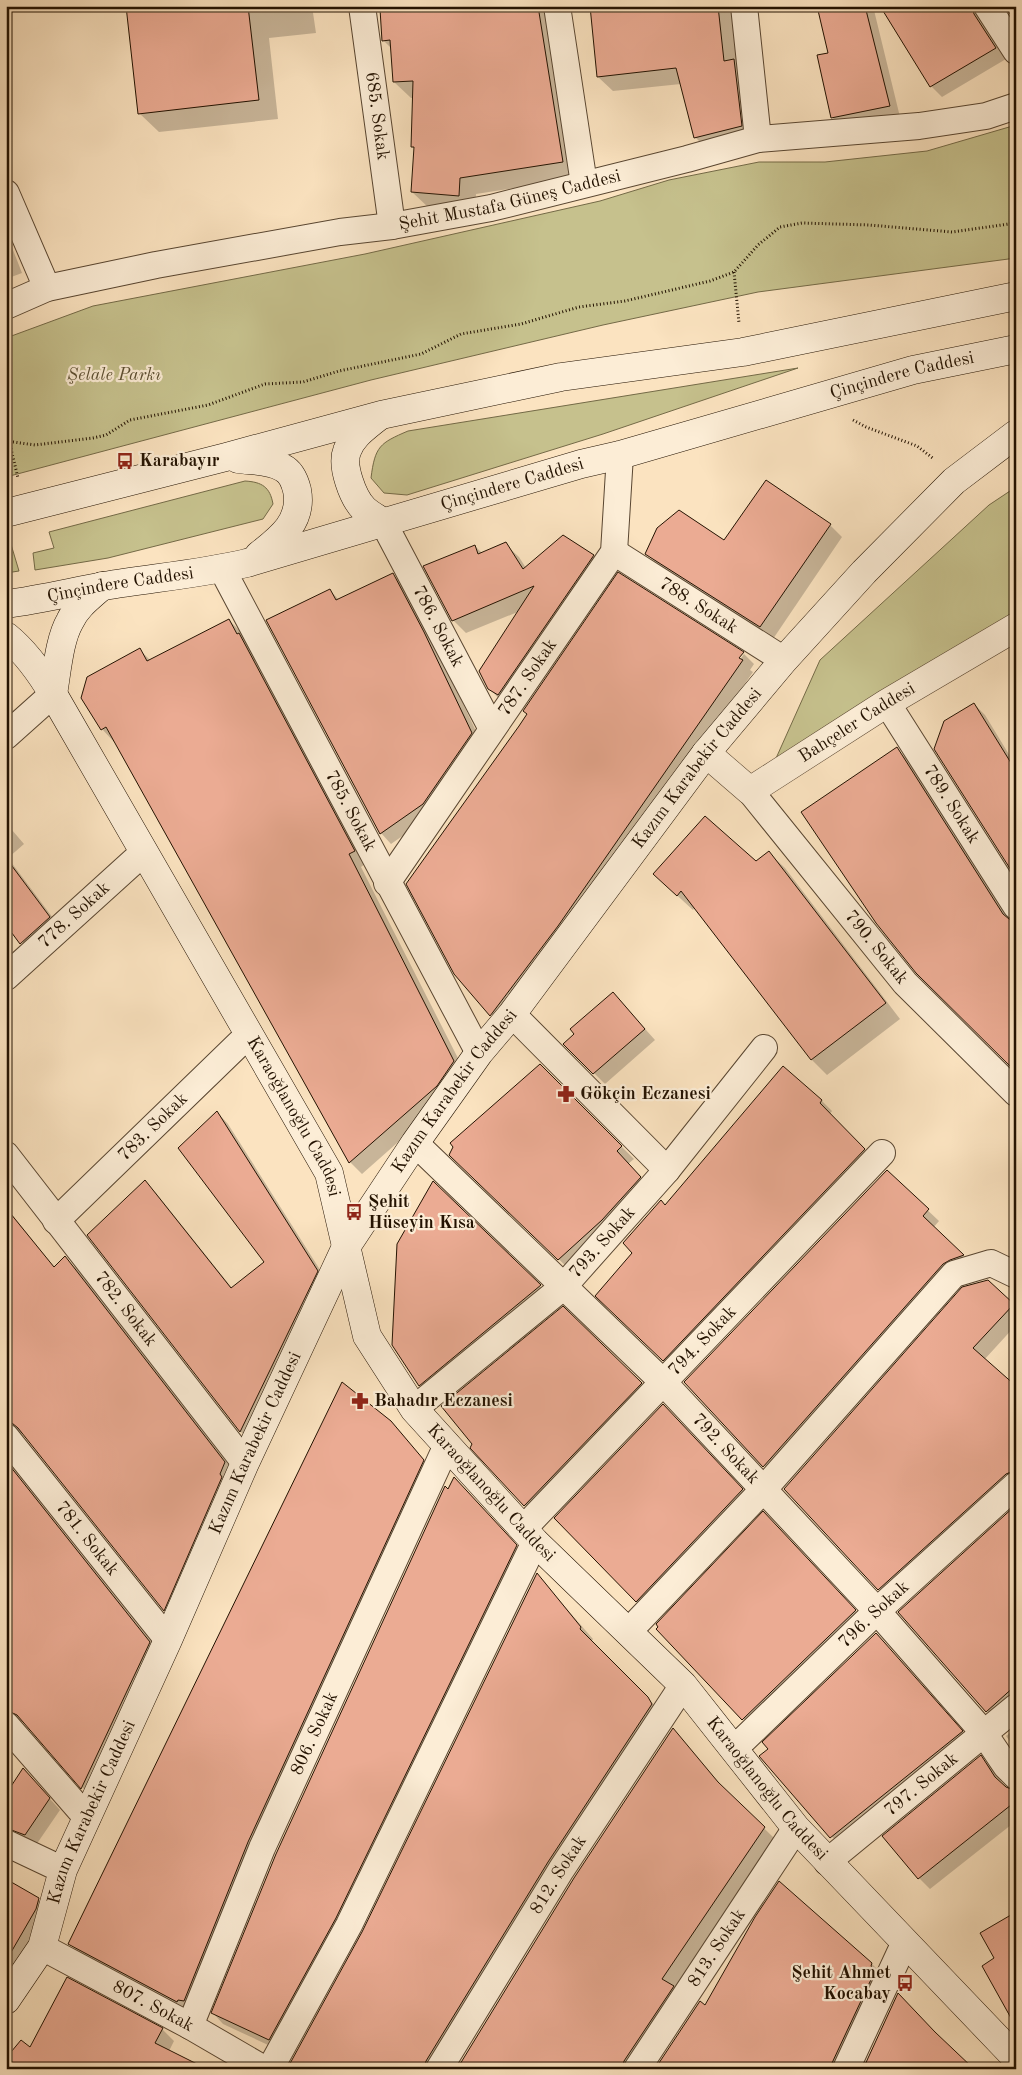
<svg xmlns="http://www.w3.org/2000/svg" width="1022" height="2075" font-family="'Old Standard TT',serif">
<rect width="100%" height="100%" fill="#fbe3c0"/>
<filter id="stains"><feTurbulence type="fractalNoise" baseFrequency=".004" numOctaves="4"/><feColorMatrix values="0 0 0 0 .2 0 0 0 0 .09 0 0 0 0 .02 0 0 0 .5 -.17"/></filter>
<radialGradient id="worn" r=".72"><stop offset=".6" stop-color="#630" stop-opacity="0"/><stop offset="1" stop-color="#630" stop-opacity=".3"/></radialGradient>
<!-- green -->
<path fill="#c6c18d" stroke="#746a47" d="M1016,125V258L758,292L603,325L371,380L6,477V338L93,306L365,254L600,201L669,180L759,162H825L927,151Z
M798,368L603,434L407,495L384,493L371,478C375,446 380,443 408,431Z
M245,481C262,482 270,487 273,504L263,519L108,558L35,570L33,553L54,548L49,532Z
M1016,487V631L773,765L820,660L989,505Z
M10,541L19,571L6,573V542Z"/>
<!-- shadow -->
<path fill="#0003" d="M127,6H312L316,33L269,38L278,119L159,132L139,113Z
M386,6H551L579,178L476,194L475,212L429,208L412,192L415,149L412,147L414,98H411L394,82L392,49L383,40Z
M591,6H731L737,63L755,140L709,151L695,137L681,84L613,91L598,77Z
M818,6H873L900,117L843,129L832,117L830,54Z
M881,6H988L1006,59L942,97L931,86Z
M6,232L22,273L6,279Z
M830,525L842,537L773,639L659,566L646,553Z
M505,544L519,557L526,568L593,556L606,569L502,702L489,688L520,611L466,633L453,620L475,546L482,553Z
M393,574L403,585L435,644L482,744L434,814L391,844L381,833L330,590L339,600Z
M619,574L743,653L735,662L737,664L744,654L754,664L750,670L753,672L569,937L502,1026L455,973L408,884L528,714L525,711Z
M229,620L241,632L251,647L366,863L361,867L466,1074L448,1098L362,1174L350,1162L115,741L114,742L102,729L140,650L151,661Z
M6,703L23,723L6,737Z
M974,704L985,715L1016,766V875Z
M897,749L908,760L1010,921L1016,1070Z
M6,823L24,844L8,858L62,930L34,955L6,923Z
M769,853L785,868L900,1019L827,1075L812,1060L695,907L693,910L670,889L756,863Z
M613,993L655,1040L605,1084L565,1044Z
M540,1065L634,1159L628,1164L652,1190L572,1272L463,1167Z
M822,1101L832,1111L830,1114L875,1160L674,1371L597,1296L633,1253L666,1206Z
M217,1112L228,1124L329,1284L253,1443L241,1432L89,1235L144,1182L156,1193L232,1288L266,1262Z
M887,1172L939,1221L933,1228L973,1266L775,1477L686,1382Z
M434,1183L553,1299L433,1398L420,1385Z
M6,1207L55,1268L65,1258L77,1269L236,1474L175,1621L165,1610L25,1434L16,1433L6,1439Z
M988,1281L1016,1307V1325L984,1360L1011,1383L1016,1378V1486L890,1600L879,1589Z
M641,1384L653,1395L537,1518L472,1447Z
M674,1416L753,1501L647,1612L556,1518Z
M391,1422L434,1472L189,2011L81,1955L70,1944Z
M6,1460L161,1654L93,1799L23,1722L16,1721L6,1727Z
M465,1489L527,1557L279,2050L223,2024L213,2013L448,1491Z
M1016,1507V1710L998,1723L900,1612Z
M774,1524L866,1622L754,1730L658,1629Z
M537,1575L593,1639L591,1642L660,1711L440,2069H288L364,1932Z
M876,1634L974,1744L843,1849L761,1757Z
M1016,1728V1750L1006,1736Z
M684,1742L728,1793L776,1840L639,2069H458Z
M981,1757L992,1768L1005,1787L1016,1792V1821L930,1889L919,1878Z
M24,1770L60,1810L36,1845L20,1839L6,1830V1796Z
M6,1881L38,1900L53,1914L6,1994Z
M872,1964L884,1976L847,2069H657L705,2006Z
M162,2029L174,2041L169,2051L6,2069Z"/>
<!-- building -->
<path fill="#ebab93" stroke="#231201" d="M126,6H248L259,100L138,114Z
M434,6H538L563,162L460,178L459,196L411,192L414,147H411L413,81L393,82L390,40L382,41L380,9Z
M590,6H718L724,61L734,59L742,126L694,138L676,68L597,77Z
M817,6H865L890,106L831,118L817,55L828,53Z
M880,6H972L974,14L996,48L930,87Z
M1005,6H1016V23Z
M766,480L831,524L760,627L645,554L657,528L679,510L724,540Z
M563,535L594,555L498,695L488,689L479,671L534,586L452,621L423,566L475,545L478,554L506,542L523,569Z
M618,572L744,652L739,658L743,660L558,926L490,1016L454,974L406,884L519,726L527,714L523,711Z
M393,573L424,632L472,733L423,804L380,834L266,620L330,589L336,600Z
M229,619L237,634L239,633L355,851L349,854L454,1061L437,1086L349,1163L106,727L101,730L81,698L87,677L140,648L147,661Z
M974,703L1016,771V878L934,749L944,721Z
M897,747L1003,914L1009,919L1016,921V1072L916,973L876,923L801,812Z
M705,816L756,861L769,851L886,1003L811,1060L681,891L677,896L653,874Z
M6,858L50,917L20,944L6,925Z
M613,992L645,1029L593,1074L563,1044L574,1034L570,1029Z
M540,1064L622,1146L617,1151L641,1177L602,1220L558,1260L449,1155L453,1147L450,1143Z
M783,1066L822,1100L820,1103L865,1149L663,1361L595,1296L632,1253L623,1243L661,1200L665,1205Z
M217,1111L318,1271L240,1432L87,1235L145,1180L231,1288L264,1262L178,1148Z
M887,1170L929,1209L923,1216L964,1255L950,1260L943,1264L763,1467L684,1382Z
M433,1181L541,1285L419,1386L392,1345L397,1244Z
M6,1208L54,1267L65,1256L225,1462L220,1474L222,1477L164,1611L18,1428L12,1423L6,1422Z
M988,1280L1014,1304L973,1348L1016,1386V1470L1006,1474L878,1590L784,1489L962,1287Z
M563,1306L642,1383L524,1506L470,1448L472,1444L441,1406Z
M342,1382L391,1421L424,1460L248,1842L184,2001L178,2000L177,2002L68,1944Z
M663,1404L743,1489L636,1602L554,1518Z
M6,1461L150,1642L81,1789L17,1715L6,1710Z
M454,1477L517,1545L336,1918L269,2040L211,2013L276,1854L445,1486L448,1489Z
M1016,1505V1685L986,1712L898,1612Z
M763,1511L856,1610L742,1720L656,1629L658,1627L656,1624Z
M537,1573L581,1627L580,1629L648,1697L652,1704L548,1862L426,2061L424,2069H287L362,1932Z
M876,1633L963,1731L830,1838L759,1756L768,1749L762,1742Z
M673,1728L718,1782L765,1827L662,1979L674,1986L624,2061L622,2069H457L574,1878Z
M981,1755L995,1777L1006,1787L1016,1791V1801L918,1879L882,1836Z
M23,1768L50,1798L25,1835L6,1828V1794Z
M6,1879L39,1898L36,1909L6,1961Z
M779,1881L872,1963L871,1966L875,1971L832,2063L831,2069H655L700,2001L705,2005L755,1917Z
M1016,1912V2027L982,1966L994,1958L980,1933Z
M67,1977L163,2028L155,2043L207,2069H6V2058L21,2040L30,2047Z
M898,1993L935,2032L974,2069H863Z"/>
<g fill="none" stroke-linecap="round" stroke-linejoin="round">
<!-- minor casing -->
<g stroke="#594631" stroke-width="28">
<g id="minor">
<path id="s1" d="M362,6L392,226"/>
<path d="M557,6L584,184"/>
<path d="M744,6L758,139"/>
<path d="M987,6L1016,51"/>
<path d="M6,193L47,288"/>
<path id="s2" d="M6,306L47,288L156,265L340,232L392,226L491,208L687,159L758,139L919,126L986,116L1016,106"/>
<path id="s3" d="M383,522L492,729"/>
<path id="s4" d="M614,552L784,660"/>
<path id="s5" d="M222,569L479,1053"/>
<path id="s6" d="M887,703L1016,906"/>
<path d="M6,736L53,694"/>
<path id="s7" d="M750,791L905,983L1016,1093"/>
<path id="s8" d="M387,883L614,552L620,455"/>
<path id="s9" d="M6,977L144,852"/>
<path d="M512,1014L667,1170"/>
<path id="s10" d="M415,1143L663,1382L877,1611L983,1732L1006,1766L1016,1776"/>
<path id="s11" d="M6,1155L245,1463"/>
<path id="s12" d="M56,1221L249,1034"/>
<path id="s13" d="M414,1409L563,1287L667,1170L764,1048"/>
<path id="s14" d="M6,1437L168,1640"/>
<path id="s15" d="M523,1529L882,1153"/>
<path d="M629,1631L763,1490L954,1274L991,1263L1016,1275"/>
<path d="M6,1725L87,1818"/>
<path id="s16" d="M734,1749L877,1611L1016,1485"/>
<path d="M6,1843L63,1870"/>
<path id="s17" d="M827,1862L1016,1707"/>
<path id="s18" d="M42,1947L190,2026L264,2069"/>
<path id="s19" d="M190,2026L262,1848L447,1445"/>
<path d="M270,2069L349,1925L535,1542"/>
<path id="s20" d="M439,2069L561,1870L683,1685"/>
<path id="s21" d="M637,2069L796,1828"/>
<path d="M846,2069L905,1942"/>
</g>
</g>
<!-- tertiary casing -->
<g stroke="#594631" stroke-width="29">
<g id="tertiary">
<path id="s22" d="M706,753L750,791L887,703L1016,627"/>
</g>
</g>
<!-- secondary casing -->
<g stroke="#231201" stroke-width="29">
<g id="secondary">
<path d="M378,417C366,427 352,436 347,451C341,466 353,498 364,509C369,514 377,518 383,522"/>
<path d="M238,459C253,461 270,460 283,468C291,472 295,482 297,490C303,521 281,538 259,555"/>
<path d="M6,513L226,457L381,415L561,377L743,352L1016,296"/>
<path id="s23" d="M6,604C39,600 71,592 104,586C152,578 200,574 247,563L581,464L620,455L913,370L1016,349"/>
<path id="s24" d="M6,636C26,652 40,672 53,694L329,1173L367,1336L414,1409L535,1542L683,1685L796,1828L1016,2058"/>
<path d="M53,694C57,672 59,640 70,621C77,606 90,597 102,586"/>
<path id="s25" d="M6,2000L42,1947L63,1870L168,1640L245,1463L346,1247L415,1143L479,1053L512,1014L706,753L784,660L864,572L954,481L1016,434"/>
</g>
</g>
<!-- path -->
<path stroke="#231201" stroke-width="3" stroke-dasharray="1 2.5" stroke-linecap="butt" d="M734,272L739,323
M853,420L866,427L917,446L934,459
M6,428L18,478
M6,441L35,445L93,438L106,435L130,420L208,405L265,384L303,382L339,371L421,354L461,334L521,324L579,307L625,301L710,281L734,272L758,245L780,227L802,223L869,225L952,232L1016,223"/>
<!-- minor -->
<use href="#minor" stroke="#fcedd6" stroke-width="26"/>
<!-- tertiary -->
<use href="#tertiary" stroke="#fcedd6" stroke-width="28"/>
<!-- secondary -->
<use href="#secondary" stroke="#fcedd6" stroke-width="28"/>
</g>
<!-- icons -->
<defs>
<g id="bus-bare" transform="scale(1.35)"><path d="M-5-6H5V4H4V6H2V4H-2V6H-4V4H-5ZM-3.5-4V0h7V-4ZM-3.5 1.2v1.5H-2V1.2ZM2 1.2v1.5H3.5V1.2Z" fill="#8f2418" stroke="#fcedd6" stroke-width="2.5" paint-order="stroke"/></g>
<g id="pharmacy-bare" transform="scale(1.35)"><path d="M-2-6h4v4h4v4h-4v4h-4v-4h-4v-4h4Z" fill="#8f2418" stroke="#fcedd6" stroke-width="2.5" paint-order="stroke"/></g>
</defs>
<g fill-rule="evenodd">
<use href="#bus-bare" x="125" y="461"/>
<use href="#pharmacy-bare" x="566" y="1094"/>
<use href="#bus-bare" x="354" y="1212"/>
<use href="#pharmacy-bare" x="360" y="1401"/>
<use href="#bus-bare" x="905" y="1983"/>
</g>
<g text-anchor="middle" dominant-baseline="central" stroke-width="4.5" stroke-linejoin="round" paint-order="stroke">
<!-- street labels -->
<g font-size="18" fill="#231201" stroke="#fcedd6">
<text stroke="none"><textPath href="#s1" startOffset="111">685. Sokak</textPath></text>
<text stroke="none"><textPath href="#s2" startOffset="516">Şehit Mustafa Güneş Caddesi</textPath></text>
<text stroke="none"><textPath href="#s23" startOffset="926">Çinçindere Caddesi</textPath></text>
<text stroke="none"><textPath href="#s23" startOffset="521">Çinçindere Caddesi</textPath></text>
<text stroke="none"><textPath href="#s23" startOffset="116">Çinçindere Caddesi</textPath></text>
<text stroke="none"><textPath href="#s4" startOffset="100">788. Sokak</textPath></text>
<text stroke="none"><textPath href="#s3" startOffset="118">786. Sokak</textPath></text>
<text stroke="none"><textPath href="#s8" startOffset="249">787. Sokak</textPath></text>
<text stroke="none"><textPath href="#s22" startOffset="185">Bahçeler Caddesi</textPath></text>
<text stroke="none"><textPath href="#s25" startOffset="1422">Kazım Karabekir Caddesi</textPath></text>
<text stroke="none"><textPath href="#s6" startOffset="120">789. Sokak</textPath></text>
<text stroke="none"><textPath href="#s5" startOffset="274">785. Sokak</textPath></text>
<text stroke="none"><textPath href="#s9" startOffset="92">778. Sokak</textPath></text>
<text stroke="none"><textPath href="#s7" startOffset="201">790. Sokak</textPath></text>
<text stroke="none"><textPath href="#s25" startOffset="1018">Kazım Karabekir Caddesi</textPath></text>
<text stroke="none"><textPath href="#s24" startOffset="562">Karaoğlanoğlu Caddesi</textPath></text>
<text stroke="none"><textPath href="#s12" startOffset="135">783. Sokak</textPath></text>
<text stroke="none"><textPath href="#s13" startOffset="252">793. Sokak</textPath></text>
<text stroke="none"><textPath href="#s11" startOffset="195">782. Sokak</textPath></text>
<text stroke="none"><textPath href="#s15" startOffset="260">794. Sokak</textPath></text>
<text stroke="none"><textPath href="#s25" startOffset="612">Kazım Karabekir Caddesi</textPath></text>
<text stroke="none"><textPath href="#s10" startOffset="436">792. Sokak</textPath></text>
<text stroke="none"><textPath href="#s24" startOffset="996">Karaoğlanoğlu Caddesi</textPath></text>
<text stroke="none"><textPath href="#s14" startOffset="130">781. Sokak</textPath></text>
<text stroke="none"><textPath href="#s16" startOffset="194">796. Sokak</textPath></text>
<text stroke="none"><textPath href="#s19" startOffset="318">806. Sokak</textPath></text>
<text stroke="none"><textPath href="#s17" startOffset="122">797. Sokak</textPath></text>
<text stroke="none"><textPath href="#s24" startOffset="1401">Karaoğlanoğlu Caddesi</textPath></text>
<text stroke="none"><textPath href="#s25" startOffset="208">Kazım Karabekir Caddesi</textPath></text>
<text stroke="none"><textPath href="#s20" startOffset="228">812. Sokak</textPath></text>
<text stroke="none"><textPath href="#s21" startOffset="145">813. Sokak</textPath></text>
<text stroke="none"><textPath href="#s18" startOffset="126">807. Sokak</textPath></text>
</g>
<!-- park labels -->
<g font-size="18" font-style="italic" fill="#5c4f32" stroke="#fcedd6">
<text x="114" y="375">Şelale Parkı</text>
</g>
<!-- poi labels -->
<g font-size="18" font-weight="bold" fill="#231201" stroke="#fcedd6" text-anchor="start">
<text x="139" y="461">Karabayır</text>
<text x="580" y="1094">Gökçin Eczanesi</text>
<text x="368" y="1202">Şehit<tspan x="368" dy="21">Hüseyin Kısa</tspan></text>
<text x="374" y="1401">Bahadır Eczanesi</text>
<text x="891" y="1973" text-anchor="end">Şehit Ahmet<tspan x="891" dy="21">Kocabay</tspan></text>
</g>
</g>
<!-- margin -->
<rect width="1022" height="2075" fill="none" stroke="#fbe3c0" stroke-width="25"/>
<rect x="8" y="8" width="1007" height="2060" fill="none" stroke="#231201" stroke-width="2.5"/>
<rect x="12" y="12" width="997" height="2050" fill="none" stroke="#231201"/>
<rect width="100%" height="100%" filter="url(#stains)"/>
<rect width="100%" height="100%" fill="url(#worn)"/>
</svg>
